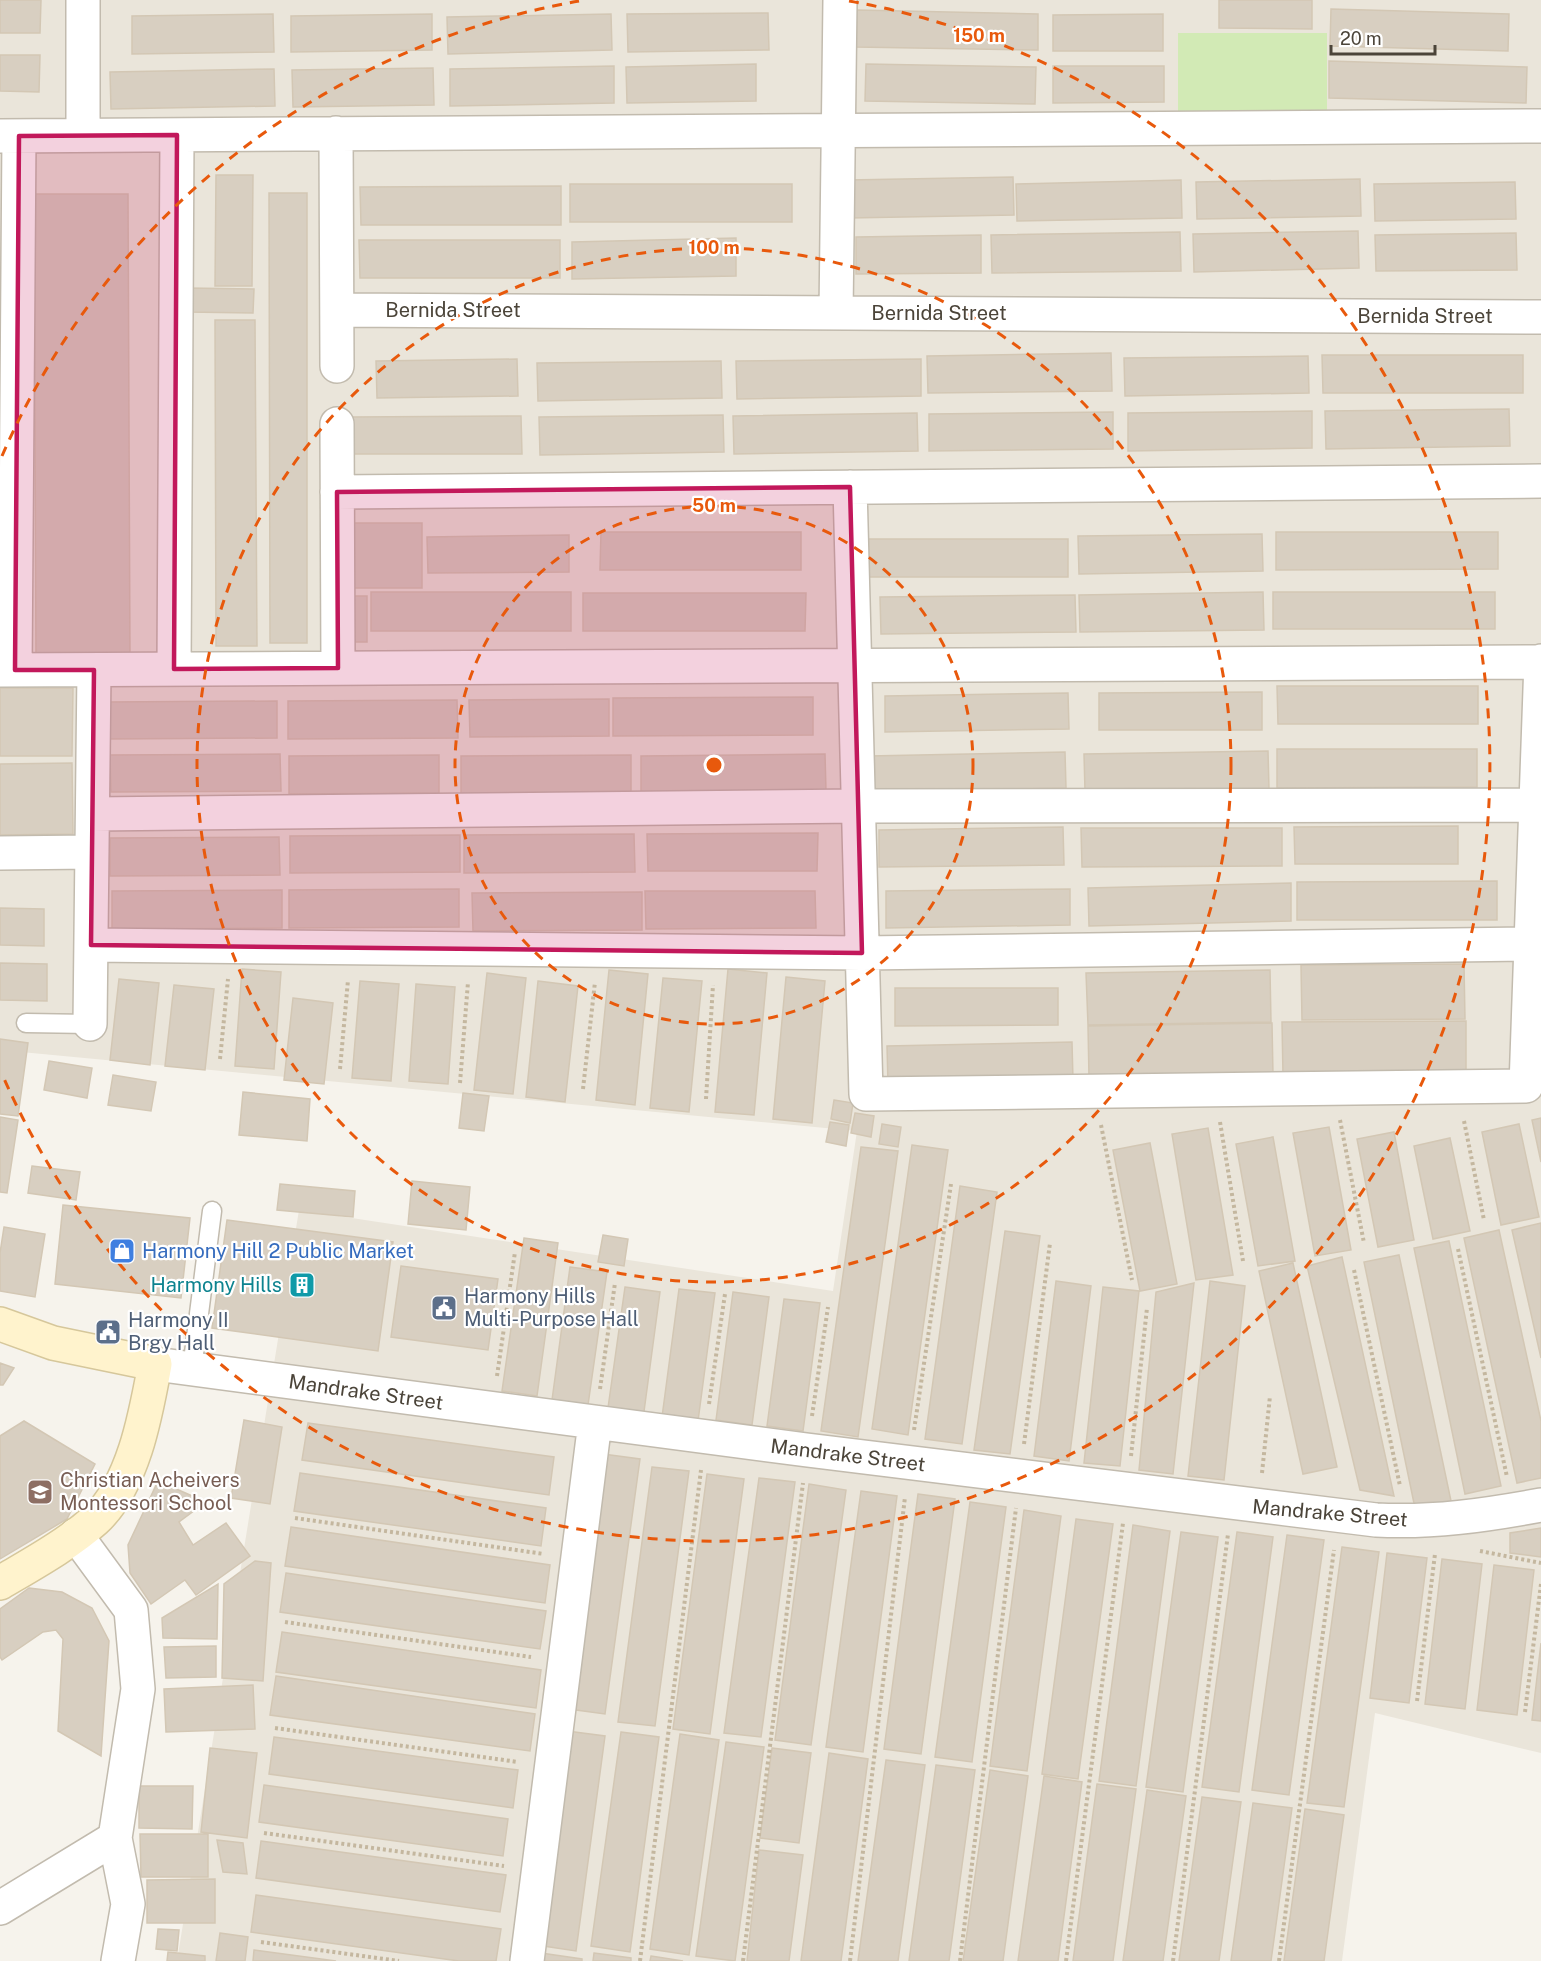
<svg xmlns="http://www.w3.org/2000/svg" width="1541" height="1961" font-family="'Public Sans',sans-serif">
<rect width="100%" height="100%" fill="#f6f3ec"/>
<!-- residential -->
<path fill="#eae5da" d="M0,0H1541V1753L1375,1713L1342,1961H177L299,1210L833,1291L857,1131L0,1050Z"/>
<!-- green -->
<path fill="#d2eab5" d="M1178,33H1327V112H1178Z"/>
<!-- building -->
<path fill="#d8cfc1" stroke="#d3c7b4" stroke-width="1.5" d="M0,0H41L40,33H0Z
M1219,0H1312V29L1219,28Z
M1331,9L1509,14L1508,51L1330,46Z
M857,10L1038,14V50L856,47Z
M768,13L769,50L628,52L627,14Z
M273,14L274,52L132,54V16Z
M432,14V50L291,52V16Z
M611,14L612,50L448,54L447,17Z
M1163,14V51H1053V15Z
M0,55H40L39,92L0,91Z
M1329,61L1527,67L1526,103L1329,98Z
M756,64V101L627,103L626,67Z
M866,64L1036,67L1035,104L865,101Z
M614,66V103L450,106V69Z
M1053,66H1164V102L1053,103Z
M433,68L434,105L293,107L292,70Z
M274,69L275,106L111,109L110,72Z
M216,175H253L252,286H215Z
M1013,177L1014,215L849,218L848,180Z
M1360,179L1361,216L1197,219L1196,182Z
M1181,180L1182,218L1017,221L1016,184Z
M1515,182L1516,219L1375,221L1374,184Z
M570,184H792V222H570Z
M561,186V225H361L360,187Z
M269,193H307V643H270Z
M34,194H128L130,660H36Z
M1358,231L1359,268L1194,272L1193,234Z
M1180,232L1181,271L992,273L991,235Z
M1516,233L1517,270L1376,271L1375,235Z
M981,235V273L856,274V237Z
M736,238V276L572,279V242Z
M359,240H560V278H360Z
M187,288L254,289L253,313L187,312Z
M215,320H255L257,646H216Z
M1111,353L1112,391L928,393L927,356Z
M1322,355H1523V393H1323Z
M1308,356L1309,393L1125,396L1124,358Z
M517,359L518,396L377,398L376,361Z
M921,359V396L737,399L736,361Z
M721,361L722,398L538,401L537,363Z
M1509,409L1510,446L1326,449L1325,411Z
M1312,411V448L1128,451V413Z
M1113,412V449L929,451V414Z
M917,413L918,451L734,454L733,416Z
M723,415L724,452L540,455L539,417Z
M521,416L522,454H351V417Z
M348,523H422V588H349Z
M601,532H801V570H600Z
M1276,532H1498V569L1276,570Z
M1262,534L1263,571L1079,574L1078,536Z
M569,535V572L428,573L427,537Z
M867,539H1068V577H867Z
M371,592H571V631H371Z
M1263,592L1264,630L1080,632L1079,595Z
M1273,592H1495V629H1273Z
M583,593H806L805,631H583Z
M1075,595L1076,632L881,634L880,597Z
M349,596H367V642H349Z
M1277,686H1478V724H1278Z
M0,688H73L72,756H0Z
M1262,692V730H1099V693Z
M1068,693L1069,729L885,732V696Z
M813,697V735L613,736V698Z
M609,699V736L470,737L469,700Z
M457,700L458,738L288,739V701Z
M277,701V738L107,739V702Z
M1277,749H1477V787L1277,788Z
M1268,751L1269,789L1085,791L1084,754Z
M1065,752L1066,788L870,792L869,756Z
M280,754L281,791L111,792L110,755Z
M825,754L826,791L641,793V756Z
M439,755V793L289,794V756Z
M631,755V792L461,794V756Z
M72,763L73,834L0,835V764Z
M1458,826V864H1295L1294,827Z
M1063,827L1064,865L879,867V830Z
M1081,828H1282V866L1082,867Z
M818,833L817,871H648L647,834Z
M634,834L635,872L464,873V835Z
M460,835V872L290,873V836Z
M279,837L280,875L110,876V838Z
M1497,881V920H1297V882Z
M1291,883V921L1089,926L1088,888Z
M459,889V927L289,928V890Z
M1070,889V925L886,928V891Z
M282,890V928L112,929V891Z
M645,891H815L816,928L646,929Z
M642,892V930L473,931L472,893Z
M0,908L44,909V946L0,945Z
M0,963L47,964V1001L0,1000Z
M1464,964L1465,1019L1302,1020L1301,965Z
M242,969L281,972L274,1069L235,1066Z
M728,969L767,973L754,1115L715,1112Z
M609,970L648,974L635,1105L596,1100Z
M1270,970L1271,1022L1088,1025L1086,973Z
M487,973L526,978L513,1094L474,1090Z
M786,977L825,981L812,1123L773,1119Z
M663,978L702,981L689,1112L650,1108Z
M119,979L159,983L150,1065L110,1060Z
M360,981L399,984L391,1081L352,1078Z
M538,981L578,986L565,1102L526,1097Z
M416,984L455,987L448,1084L409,1081Z
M174,985L214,989L205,1070L165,1066Z
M895,988H1058V1025L895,1026Z
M293,998L333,1003L324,1084L284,1080Z
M1466,1021V1074L1283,1075L1282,1022Z
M1272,1023L1273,1075L1089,1077L1088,1026Z
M0,1039L28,1043L18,1116L0,1114Z
M1072,1042L1073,1080L888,1084L887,1046Z
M49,1061L92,1068L87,1098L44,1090Z
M113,1075L156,1082L151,1111L108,1105Z
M243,1092L310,1099L307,1141L239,1135Z
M463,1093L489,1096L484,1131L459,1128Z
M834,1100L853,1103L850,1123L831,1119Z
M855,1113L874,1116L871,1137L851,1133Z
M0,1117L18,1120L7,1193L0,1192Z
M1541,1118V1162L1532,1120Z
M830,1122L849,1125L846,1146L826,1142Z
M882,1124L901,1127L898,1147L879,1144Z
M1519,1124L1539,1217L1501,1225L1482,1132Z
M1329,1127L1351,1250L1315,1256L1293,1133Z
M1208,1128L1233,1275L1196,1280L1172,1134Z
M1394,1132L1414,1240L1378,1247L1357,1139Z
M1273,1137L1295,1261L1258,1266L1236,1144Z
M1450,1138L1470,1231L1433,1239L1414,1146Z
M1150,1143L1177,1284L1140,1291L1113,1150Z
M912,1145L948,1150L908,1435L872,1429Z
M861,1147L898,1151L858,1437L821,1431Z
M32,1166L80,1172L76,1200L28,1193Z
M412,1181L470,1187L466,1230L408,1224Z
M280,1184L355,1191L353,1217L277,1210Z
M960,1186L997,1192L962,1444L925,1439Z
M63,1205L190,1218L181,1298L55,1284Z
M227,1220L393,1242L378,1351L212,1328Z
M1541,1223V1358L1512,1230Z
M4,1227L45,1234L35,1297L0,1291V1253Z
M1499,1230L1541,1421V1478L1517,1483L1464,1238Z
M1005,1231L1040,1236L1010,1454L974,1450Z
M603,1235L628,1239L624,1266L598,1262Z
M524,1238L558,1243L537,1396L502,1391Z
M1449,1241L1501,1486L1465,1494L1414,1248Z
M1399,1255L1451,1501L1415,1508L1364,1262Z
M1342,1257L1394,1496L1360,1490L1307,1266Z
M1293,1263L1337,1467L1303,1474L1259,1271Z
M401,1266L498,1279L488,1350L391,1337Z
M570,1267L607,1272L588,1405L552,1400Z
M1056,1281L1091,1286L1069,1461L1034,1456Z
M1210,1281L1245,1286L1224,1480L1188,1476Z
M1194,1283L1173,1474L1139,1470L1156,1292Z
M625,1287L660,1292L643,1419L607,1415Z
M1103,1287L1139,1291L1120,1466L1084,1463Z
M679,1289L715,1293L698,1421L662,1417Z
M733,1292L769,1297L752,1425L716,1420Z
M784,1299L820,1303L803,1431L767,1426Z
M0,1363L14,1368L3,1385H0Z
M244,1420L282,1427L270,1504L231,1498Z
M24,1421L95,1464L67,1519L0,1559V1436Z
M308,1423L554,1457L549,1495L302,1460Z
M603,1454L640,1459L605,1714L569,1709Z
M652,1467L689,1471L655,1726L618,1722Z
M300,1473L546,1508L541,1546L294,1511Z
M707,1474L744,1479L710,1734L673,1729Z
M759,1478L795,1482L761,1737L724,1733Z
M158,1481L206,1502L179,1522L193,1545L226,1523L250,1556L196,1595L185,1580L151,1604L130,1573L128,1545Z
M809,1484L846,1490L811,1745L775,1740Z
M861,1491L897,1496L863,1752L826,1747Z
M918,1494L955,1499L921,1754L884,1749Z
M970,1502L1006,1507L972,1762L935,1757Z
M1024,1510L1061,1516L1027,1771L990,1766Z
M1076,1519L1113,1524L1078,1779L1042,1774Z
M1133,1525L1170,1531L1136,1786L1099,1781Z
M291,1527L550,1565L545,1603L285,1566Z
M1541,1528V1557L1510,1553V1533Z
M1181,1532L1218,1537L1183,1792L1146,1787Z
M1237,1532L1273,1537L1239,1792L1202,1787Z
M1287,1535L1324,1540L1289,1795L1252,1790Z
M1342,1547L1379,1552L1344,1807L1307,1803Z
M1387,1553L1427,1558L1409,1703L1370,1698Z
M1442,1559L1482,1564L1465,1709L1425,1704Z
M255,1561L271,1563L263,1681L222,1678L224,1584Z
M1494,1565L1534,1570L1517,1715L1477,1710Z
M286,1573L546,1611L540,1649L280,1612Z
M218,1584L217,1639L163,1638L162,1618Z
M29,1588L62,1592L92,1608L109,1641L101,1756L58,1731L63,1639L56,1630L43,1632L2,1660L0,1657V1609Z
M282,1632L541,1670L536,1708L276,1672Z
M1541,1643V1721L1532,1720Z
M216,1646V1677L166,1678L164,1647Z
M276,1676L535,1714L530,1751L270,1715Z
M253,1685L255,1729L166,1732L164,1689Z
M567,1731L605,1736L576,1951L537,1945Z
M621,1732L659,1737L630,1952L591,1946Z
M680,1734L719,1740L689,1955L650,1949Z
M274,1737L518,1770L513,1808L269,1774Z
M726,1742L764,1747L735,1961L696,1956Z
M210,1748L257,1753L247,1838L201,1832Z
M772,1748L811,1753L799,1843L760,1838Z
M829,1753L868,1759L841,1961H801Z
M886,1760L925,1765L898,1961H858Z
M936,1765L975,1770L949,1961H909Z
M990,1770L1028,1776L1003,1961H963Z
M1044,1776L1082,1782L1058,1961H1018Z
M1097,1784L1136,1789L1113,1961H1073Z
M264,1785L508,1819L503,1856L259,1822Z
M139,1786H193L192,1829L139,1828Z
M1147,1790L1186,1796L1163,1961H1123Z
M1202,1797L1241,1802L1219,1961H1179Z
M1253,1803L1292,1808L1271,1961H1231Z
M1305,1809L1344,1815L1324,1961H1284Z
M140,1834H208V1877H141Z
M217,1840L243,1843L247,1874L223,1872Z
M261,1841L506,1875L500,1912L256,1878Z
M759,1850L803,1855L789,1961H747Z
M215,1879V1923H147V1880Z
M256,1895L501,1929L496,1961H459L251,1932Z
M158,1929L179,1930L177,1951L156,1949Z
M220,1933L248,1937L245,1961H216Z
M254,1950L336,1961H253Z
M168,1952L205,1956V1961H167Z
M541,1953L582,1959V1961H540Z
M594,1953L631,1958V1961H593Z
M651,1956L683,1961H650Z"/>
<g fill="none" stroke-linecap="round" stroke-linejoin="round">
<!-- lane casing -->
<g stroke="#c2bbae" stroke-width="21">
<path id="lane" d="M26,1023L90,1024
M192,1369L212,1211"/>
</g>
<!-- street casing -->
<g stroke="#c2bbae" stroke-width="36">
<path id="street" d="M83,0V135
M336,133L337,366
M0,136L1541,126
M337,310L1541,317
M836,313L840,0
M337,424L338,668
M850,487L866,1094L1526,1086L1541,661
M337,492L1541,481
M174,669L177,135
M0,670L1541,662
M15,670L19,136
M93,814L858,806L1536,805
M0,853L92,852
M91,945L862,953L1531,944
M90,1024L94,670
M155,1364L807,1450L1376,1520C1433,1523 1486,1515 1541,1505
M76,1535L131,1610L138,1689L115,1838L128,1904L118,1961
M0,1908L115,1838
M527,1961L595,1422"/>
</g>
<!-- secondary casing -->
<g stroke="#d6c79b" stroke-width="36">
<path id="secondary" d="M0,1324L53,1343L155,1364C146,1413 134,1484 95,1520C67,1545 32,1564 0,1583"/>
</g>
<!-- path -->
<path stroke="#c4b79f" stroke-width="4" stroke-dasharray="3 3" stroke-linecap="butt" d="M220,1059L228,979
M340,1069L348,980
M460,1083L468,982
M583,1089L595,982
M706,1099L713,985
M1340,1120L1364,1243
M1464,1121L1484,1220
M1220,1122L1243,1261
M1101,1125L1132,1280
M1458,1249L1507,1477
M1354,1270L1400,1486
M497,1376L515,1252
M600,1389L615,1283
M709,1404L725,1294
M812,1416L828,1307
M914,1430L951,1184
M1024,1444L1050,1243
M1131,1456L1147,1308
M1262,1473L1270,1396
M295,1518L544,1554
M1480,1551L1541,1563
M285,1622L531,1657
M1417,1701L1435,1554
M1525,1712L1541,1584
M275,1728L518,1762
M264,1833L504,1866
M261,1942L399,1961
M640,1961L701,1470
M743,1961L803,1483
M850,1961L905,1497
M960,1961L1016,1508
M1066,1961L1123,1523
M1173,1961L1228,1534
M1279,1961L1334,1550"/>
<!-- lane -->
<use href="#lane" stroke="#fff" stroke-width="18"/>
<!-- street -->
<use href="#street" stroke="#fff" stroke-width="33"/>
<!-- secondary -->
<use href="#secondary" stroke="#fff3cd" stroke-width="33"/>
</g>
<!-- marked area -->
<path fill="#c2185b" fill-opacity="0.2" stroke="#c2185b" stroke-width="4.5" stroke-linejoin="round" d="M177,135L174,669L338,668L337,492L850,487L862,953L91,945L94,670H15L19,136Z"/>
<!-- distance rings -->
<g fill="none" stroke="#e8590c" stroke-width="3" stroke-dasharray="10 8">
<circle cx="714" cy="765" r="259"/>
<circle cx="714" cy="765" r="517"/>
<path d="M2 456A776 776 0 0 1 579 1M849 1A776 776 0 1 1 2 1074"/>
</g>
<!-- icons -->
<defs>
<g id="shop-square" transform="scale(1.35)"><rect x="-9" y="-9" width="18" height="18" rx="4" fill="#3f7fe0" stroke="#fff"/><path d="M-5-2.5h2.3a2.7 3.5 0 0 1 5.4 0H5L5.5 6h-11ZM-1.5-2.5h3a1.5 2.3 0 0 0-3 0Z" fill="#fff"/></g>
<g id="building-square" transform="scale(1.35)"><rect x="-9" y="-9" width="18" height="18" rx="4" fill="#0f9aa8" stroke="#fff"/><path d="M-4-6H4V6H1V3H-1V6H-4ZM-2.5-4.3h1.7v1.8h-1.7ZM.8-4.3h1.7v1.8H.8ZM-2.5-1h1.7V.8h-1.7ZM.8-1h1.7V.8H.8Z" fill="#fff"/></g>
<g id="civic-square" transform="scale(1.35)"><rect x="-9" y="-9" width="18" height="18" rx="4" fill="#5c6f8a" stroke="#fff"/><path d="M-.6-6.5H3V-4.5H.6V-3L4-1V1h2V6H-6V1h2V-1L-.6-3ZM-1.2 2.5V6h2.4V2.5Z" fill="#fff"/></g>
<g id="school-square" transform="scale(1.35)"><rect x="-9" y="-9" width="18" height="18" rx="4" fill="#8d6e63" stroke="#fff"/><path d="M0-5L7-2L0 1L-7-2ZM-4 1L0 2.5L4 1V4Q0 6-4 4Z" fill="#fff"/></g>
</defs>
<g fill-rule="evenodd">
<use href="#shop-square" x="122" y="1251"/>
<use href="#building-square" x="302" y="1285"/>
<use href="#civic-square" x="444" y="1308"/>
<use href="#civic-square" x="108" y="1332"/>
<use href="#school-square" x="40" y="1492"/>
</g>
<g text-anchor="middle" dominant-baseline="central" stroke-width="4.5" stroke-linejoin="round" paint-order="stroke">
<!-- street labels -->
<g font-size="20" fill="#4b4439" stroke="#fff">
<text x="453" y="310">Bernida Street</text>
<text x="939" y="313">Bernida Street</text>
<text x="1425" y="316">Bernida Street</text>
<text transform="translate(366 1392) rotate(8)">Mandrake Street</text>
<text transform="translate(848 1455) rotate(7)">Mandrake Street</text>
<text transform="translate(1330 1513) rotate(5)">Mandrake Street</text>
</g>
<!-- shop labels -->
<g font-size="20" fill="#366cbe" stroke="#fff" text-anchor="start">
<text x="142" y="1251">Harmony Hill 2 Public Market</text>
</g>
<!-- culture labels -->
<g font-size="20" fill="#0d838f" stroke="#fff" text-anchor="end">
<text x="282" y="1285">Harmony Hills</text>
</g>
<!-- service labels -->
<g font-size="20" fill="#4e5e75" stroke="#fff" text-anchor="start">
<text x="464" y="1296">Harmony Hills<tspan x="464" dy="23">Multi-Purpose Hall</tspan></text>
<text x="128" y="1320">Harmony II<tspan x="128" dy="23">Brgy Hall</tspan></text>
</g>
<!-- education labels -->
<g font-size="20" fill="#785e54" stroke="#fff" text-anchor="start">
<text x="60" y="1480">Christian Acheivers<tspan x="60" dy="23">Montessori School</tspan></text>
</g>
</g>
<circle cx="714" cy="765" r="9" fill="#e8590c" stroke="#fff" stroke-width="3"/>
<g font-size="18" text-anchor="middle" font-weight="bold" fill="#e8590c" stroke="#fff" stroke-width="4.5" stroke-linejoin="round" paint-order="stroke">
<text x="979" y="42">150 m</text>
<text x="714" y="254">100 m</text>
<text x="714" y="512">50 m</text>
</g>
<!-- scale -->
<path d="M1331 45v9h104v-9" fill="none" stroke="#4b4439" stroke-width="3"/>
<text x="1340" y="45" font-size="18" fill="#4b4439" stroke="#ffffff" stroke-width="4.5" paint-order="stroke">20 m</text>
</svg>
